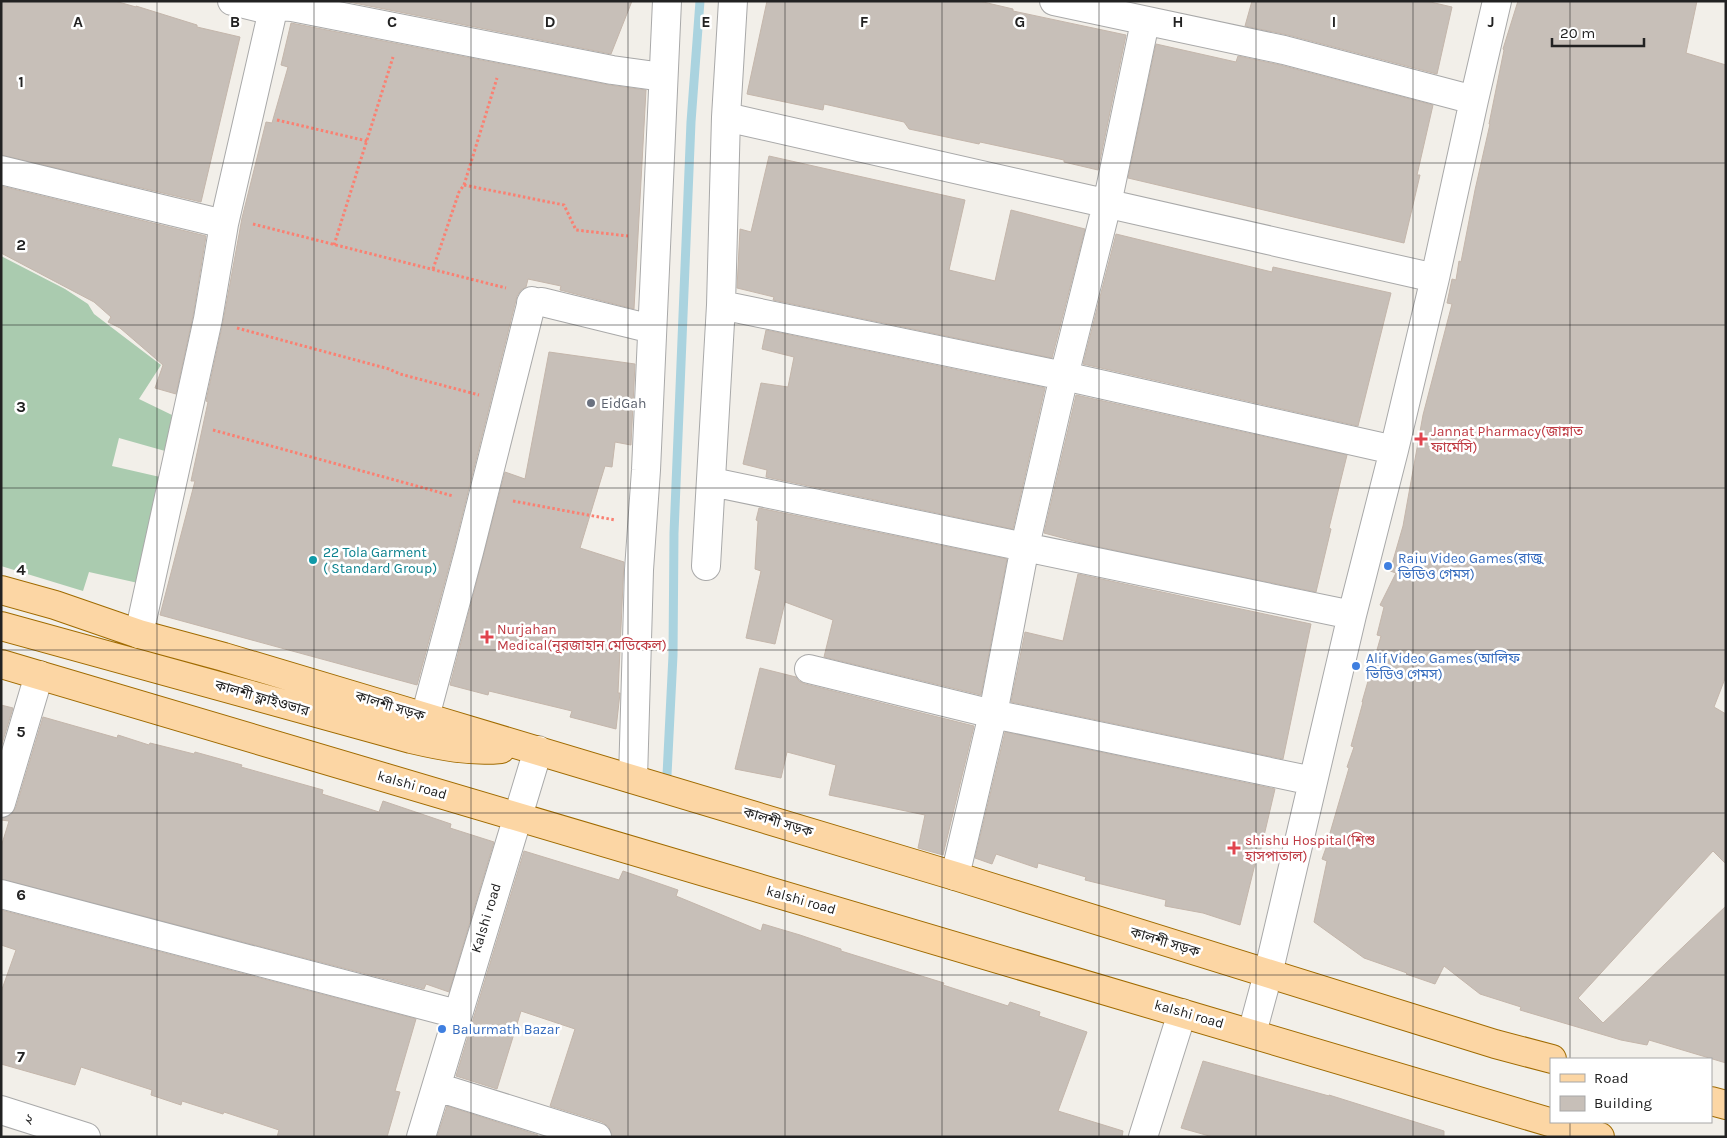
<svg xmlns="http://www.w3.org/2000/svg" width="1727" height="1138" font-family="Karla,'Noto Sans Bengali',sans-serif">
<rect width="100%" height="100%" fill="#f2efe9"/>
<!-- cemetery -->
<path fill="#aacbaf" d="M1,256L65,289L88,304L94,314L161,365L139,399L172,415L165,451L119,438L112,466L160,477L138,583L89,572L83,591L1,566Z"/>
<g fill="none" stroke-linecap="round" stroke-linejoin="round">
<!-- stream -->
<path stroke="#aad3df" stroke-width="9" d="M667,775L673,655L674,533L691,122L700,1"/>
</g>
<!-- building -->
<path fill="#c7bfb8" stroke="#c4b6ab" d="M1,1H115L136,7V6L197,25V27L240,37L201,202L1,155Z
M344,1H632L611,54Z
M767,1H979L1013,9V11L1126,35L1098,170L1064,162V160L980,142L979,144L909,129L904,122L824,104L823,110L747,94Z
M1252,1H1426L1452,7L1437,74L1288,35L1245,26Z
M1518,1H1697L1686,53L1726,65V676L1714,707L1726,714V864L1713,851L1578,998L1603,1023L1726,906V1063L1649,1040L1647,1045L1621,1040L1520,1010L1521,1007L1480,994L1444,966L1435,984L1406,974L1407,973L1364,958L1314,922L1327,861L1322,859L1331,834L1330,833L1349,768L1347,767L1354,747L1351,746L1363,702H1362L1381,636L1377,635L1384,607L1380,605L1396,573L1390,571L1403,526L1423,415L1452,304L1447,303L1452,279L1456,280L1459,261L1461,262L1475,190L1490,124H1489L1504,50L1503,49Z
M291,23L609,85L646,90L634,309L560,290L561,286L528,279L526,287L521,290L517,296L454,548L417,685L160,615L195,481H191L208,402L206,401L223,322L242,218L266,122L272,123L288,67L281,65Z
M1156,44L1236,62L1238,56L1280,65L1433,105L1417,175H1420L1404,243L1128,178Z
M769,156L965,200L949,270L995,281L1011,210L1085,229L1052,358L773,300L774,297L737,288L740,229L751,232Z
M1,186L206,236L193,316L176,394L155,388L163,365L120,328L108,322L111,317L94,302L1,253Z
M1116,234L1272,272L1273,267L1391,293L1358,426L1083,364Z
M766,330L1045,388L1013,529L766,477L767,470L743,464L761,383L788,387L794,357L762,349Z
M549,352L635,364L631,445L615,442L612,467L605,466L580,548L624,562L618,693H620L616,729L570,717L572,711L489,691L488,695L450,685L505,472L525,479Z
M1076,395L1347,455L1329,528L1331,529L1316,592L1085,544L1044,533Z
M759,508L1007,559L981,695L824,657L833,620L785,602L775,644L746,638L761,571L755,569L758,521L756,520Z
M1078,574L1311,624L1283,759L1011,702L1025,632L1063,641Z
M760,668L796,677L799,681L805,684L974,726L943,855L918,848L925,815L829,795L836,765L787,752L781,778L735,769Z
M1,705L13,708L1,747Z
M43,717L117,738L118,735L149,745L150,743L194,754L195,752L242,765L241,767L323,790L322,794L379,812L383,801L451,824L450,828L494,842L449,992L426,984L424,989L1,879V847L9,821L1,820V818L11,815L16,807Z
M1005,732L1275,789L1259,857L1257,856L1240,925L1203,913L1165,906L1166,900L1085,880L1086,877L1038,863L1037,868L996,854L992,864L975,858Z
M524,851L619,880L623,871L678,890L676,896L761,931L763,924L800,935L841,949V951L944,983L943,985L1008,1006L1010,1002L1040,1012L1039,1016L1087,1032L1058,1111L1123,1131L1122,1137H612L609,1127L602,1122L550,1106L575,1029L521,1011L497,1089L456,1076Z
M1,910L416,1019L395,1091L400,1092L387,1137H277L279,1130L224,1112L223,1114L182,1101L181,1105L151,1095L152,1090L81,1067L75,1085L1,1064V992L16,950L1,945Z
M1203,1061L1329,1096V1095L1444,1131V1137H1213L1181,1128Z
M447,1106L538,1135L537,1137H437Z"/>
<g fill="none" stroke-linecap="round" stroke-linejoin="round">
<!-- minor casing -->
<g stroke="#a9a9a9" stroke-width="30">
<path id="minor" d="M232,1L273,11L280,6L292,7L612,70L663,77
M1054,1L1284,50L1474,100
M726,117L1435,278
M1,170L224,224
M531,303L542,302L652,329
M721,305L1064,376L1394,450
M712,482L1352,615
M706,566L721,305L726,117L733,1
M139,634L208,319L224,224L275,1
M809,669L993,714L1313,781
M425,717L469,552L532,301
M633,779L639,570L646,470L667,1
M1,803L39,675
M955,876L993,714L1025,546L1064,376L1107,204L1145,22
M1,894L457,1014
M1252,1033L1268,974L1352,615L1394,450L1435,278L1474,100L1497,1
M437,1087L597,1137
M1,1110L86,1137
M421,1137L538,750
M1143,1137L1182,1013"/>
</g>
<!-- major casing -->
<g stroke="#a06b00" stroke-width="30">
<path id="major" d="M1,590L55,605L139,634L224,657L425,717L955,876L1495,1044L1552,1059
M1,626L411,739C441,746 470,752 501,749
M1,664L1600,1137
M1711,1101L1726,1105"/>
</g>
<!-- path -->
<path stroke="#fa8072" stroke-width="3" stroke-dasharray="2.5 2.5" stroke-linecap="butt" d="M277,120L367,141
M464,185L564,205L576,230L628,236
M253,224L506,288
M334,245L393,57
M433,269L459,192L464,185L497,78
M237,328L389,369L400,374L479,395
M213,430L453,496
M513,501L615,520"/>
<!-- minor -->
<use href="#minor" stroke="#fff" stroke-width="28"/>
<!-- major -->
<use href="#major" stroke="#fcd6a4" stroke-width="28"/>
</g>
<!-- grid -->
<path fill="none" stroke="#222" stroke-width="1" stroke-opacity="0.55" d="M157,1V1137M314,1V1137M471,1V1137M628,1V1137M785,1V1137M942,1V1137M1099,1V1137M1256,1V1137M1413,1V1137M1570,1V1059M1,163H1726M1,325H1726M1,488H1726M1,650H1726M1,813H1726M1,975H1726M1570,1122V1137"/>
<!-- markers -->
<circle fill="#6b7280" stroke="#fff" stroke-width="2" cx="591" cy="403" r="5"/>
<g fill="#e0444e" stroke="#fff" stroke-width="2">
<path d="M1418.5 431.5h5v5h5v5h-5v5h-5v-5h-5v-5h5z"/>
<path d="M484.5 629.5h5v5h5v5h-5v5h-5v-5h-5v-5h5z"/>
<path d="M1231.5 840.5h5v5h5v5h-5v5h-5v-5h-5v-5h5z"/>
</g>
<circle fill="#0f9aa8" stroke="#fff" stroke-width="2" cx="313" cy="560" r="5"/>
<g fill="#3f7fe0" stroke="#fff" stroke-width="2">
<circle cx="1388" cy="566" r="5"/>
<circle cx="1356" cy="666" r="5"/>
<circle cx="442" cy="1029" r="5"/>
</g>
<g text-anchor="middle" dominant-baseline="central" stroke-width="5" stroke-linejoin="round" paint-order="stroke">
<!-- worship labels -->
<g font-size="14" fill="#5b616d" stroke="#fff" text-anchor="start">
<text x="601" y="403">EidGah</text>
</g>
<!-- health labels -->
<g font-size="14" fill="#be3a42" stroke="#fff" text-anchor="start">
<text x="1431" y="431">Jannat Pharmacy(জান্নাত<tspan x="1431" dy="16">ফার্মেসি)</tspan></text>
<text x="497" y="629">Nurjahan<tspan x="497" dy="16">Medical(নূরজাহান মেডিকেল)</tspan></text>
<text x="1245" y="840">shishu Hospital(শিশু<tspan x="1245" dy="16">হাসপাতাল)</tspan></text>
</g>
<!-- culture labels -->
<g font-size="14" fill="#0d838f" stroke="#fff" text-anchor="start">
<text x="323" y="552">22 Tola Garment<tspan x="323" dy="16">( Standard Group)</tspan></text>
</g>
<!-- shop labels -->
<g font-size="14" fill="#366cbe" stroke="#fff" text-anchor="start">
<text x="1398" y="558">Raju Video Games(রাজু<tspan x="1398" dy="16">ভিডিও গেমস)</tspan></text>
<text x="1366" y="658">Alif Video Games(আলিফ<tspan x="1366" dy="16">ভিডিও গেমস)</tspan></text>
<text x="452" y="1029">Balurmath Bazar</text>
</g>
<!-- street labels -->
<g font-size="14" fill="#222" stroke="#fff">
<text transform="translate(262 698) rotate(16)">কালশী ফ্লাইওভার</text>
<text transform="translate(390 706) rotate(17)">কালশী সড়ক</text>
<text transform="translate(412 785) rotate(16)">kalshi road</text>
<text transform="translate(778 822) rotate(17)">কালশী সড়ক</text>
<text transform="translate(801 900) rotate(16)">kalshi road</text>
<text transform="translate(486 918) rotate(-73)">Kalshi road</text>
<text transform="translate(1165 942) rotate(17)">কালশী সড়ক</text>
<text transform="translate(1189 1014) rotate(16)">kalshi road</text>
<text transform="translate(29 1119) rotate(17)">২</text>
</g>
</g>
<g font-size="16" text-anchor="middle" font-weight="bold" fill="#222" stroke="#fff" stroke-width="5" stroke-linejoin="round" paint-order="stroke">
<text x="78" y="27">A</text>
<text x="235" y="27">B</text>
<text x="392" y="27">C</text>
<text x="550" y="27">D</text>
<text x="706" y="27">E</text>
<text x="864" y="27">F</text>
<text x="1020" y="27">G</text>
<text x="1178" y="27">H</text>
<text x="1334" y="27">I</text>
<text x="1491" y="27">J</text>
<text x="21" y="87">1</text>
<text x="21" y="250">2</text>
<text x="21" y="412">3</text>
<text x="21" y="575">4</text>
<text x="21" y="737">5</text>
<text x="21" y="900">6</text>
<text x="21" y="1062">7</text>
</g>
<!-- border -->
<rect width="1727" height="1138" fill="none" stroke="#222222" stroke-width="5"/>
<!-- legend -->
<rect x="1550" y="1058" width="162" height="65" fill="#ffffff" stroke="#a7a7a7"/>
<rect x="1560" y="1074" width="25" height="8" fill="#fcd6a4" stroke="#a7a7a7"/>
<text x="1594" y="1083" font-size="15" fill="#222222">Road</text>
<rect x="1560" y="1096" width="25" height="15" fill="#c7bfb8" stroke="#a7a7a7"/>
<text x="1594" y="1108" font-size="15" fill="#222222">Building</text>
<!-- scale -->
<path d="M1552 38v8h92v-8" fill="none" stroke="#222222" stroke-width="2.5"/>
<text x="1560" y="38" font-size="15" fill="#222222" stroke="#ffffff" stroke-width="4" paint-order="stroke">20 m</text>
</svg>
